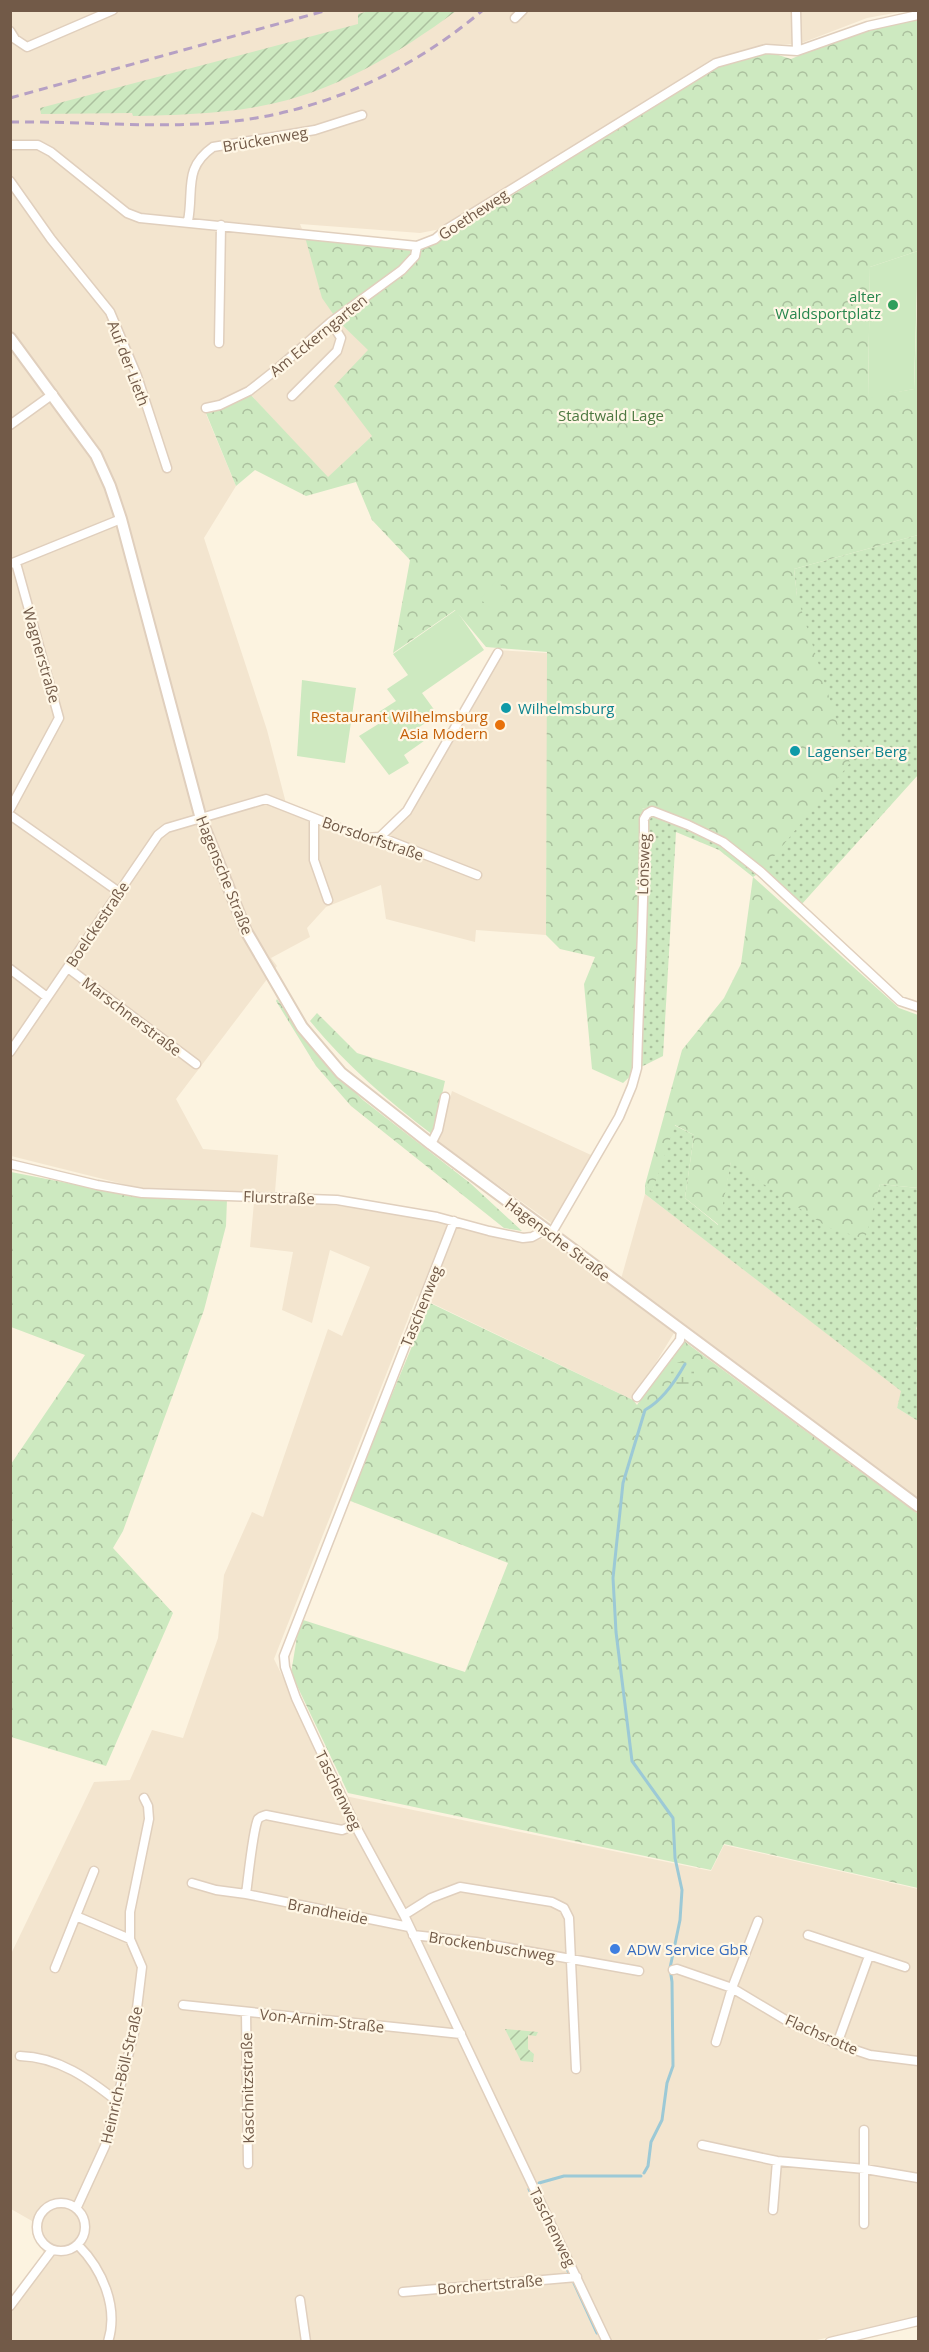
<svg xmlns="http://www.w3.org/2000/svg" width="929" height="2352" font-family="'Open Sans',sans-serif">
<defs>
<pattern id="grass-dots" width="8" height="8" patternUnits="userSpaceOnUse" patternTransform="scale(1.5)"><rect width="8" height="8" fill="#cde9c0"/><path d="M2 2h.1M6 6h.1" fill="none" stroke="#abc09e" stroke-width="1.8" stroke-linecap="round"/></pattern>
<pattern id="forest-crowns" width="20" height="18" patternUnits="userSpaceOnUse" patternTransform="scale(1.5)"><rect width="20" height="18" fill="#cde9c0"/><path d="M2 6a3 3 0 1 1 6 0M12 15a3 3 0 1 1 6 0" fill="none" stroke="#abc09e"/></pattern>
<pattern id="wetland-marsh" width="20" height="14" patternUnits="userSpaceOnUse" patternTransform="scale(1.5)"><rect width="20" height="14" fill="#cde9c0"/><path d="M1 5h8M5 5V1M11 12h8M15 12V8" fill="none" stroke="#abc09e"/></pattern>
<pattern id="garden-furrows" width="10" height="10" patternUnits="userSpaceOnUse" patternTransform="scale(1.5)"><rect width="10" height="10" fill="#cde9c0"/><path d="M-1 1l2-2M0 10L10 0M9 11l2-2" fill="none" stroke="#abc09e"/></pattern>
</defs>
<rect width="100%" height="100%" fill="#fcf3e0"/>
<!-- residential -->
<path fill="#f3e5cf" d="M11,11H905L867,18L799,44L766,45L712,59L441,229L420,233L300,224L338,321L369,350L372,436L328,478L249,393L206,414L236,486L204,538L267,730L288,811L378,843L412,813L497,650L548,653L546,935L476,930L475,942L386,919L381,885L326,907L307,928L310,937L271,958L277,966L176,1099L203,1149L278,1155L275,1192L143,1189L11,1156Z
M452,1091L591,1155L554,1225L438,1142Z
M645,1194L902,1391L897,1408L918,1421V1499L621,1279Z
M254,1202H305L356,1208L445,1223L522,1240L547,1239L674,1333L633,1400L417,1296L274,1659L340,1795L711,1871L724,1845L918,1889V2317L808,2342L11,2341V2298L44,2253L32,2234V2221L11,2209L10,1956L94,1782L130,1780L152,1730L183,1738L218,1638L224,1575L252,1512L263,1517L328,1329L342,1336L370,1267L330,1250L312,1323L282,1310L293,1252L250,1247Z"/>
<!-- grass -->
<path fill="url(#grass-dots)" d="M918,535V775L801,905L762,871L753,877L719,850L676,832L663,1056L639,1068L642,808L726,838L762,870L797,596L794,569Z
M674,1125L694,1135L685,1198L718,1225L731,1161L769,1187L864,1238L880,1184L918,1188V1322L916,1329L918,1331V1421L897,1408L901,1391L645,1194V1185L652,1191Z"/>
<!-- forest -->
<path fill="url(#forest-crowns)" d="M918,16V251L870,267L868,397L914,389L918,277V535L794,569L797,596L850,763L762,871L726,838L642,808L639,1068L623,1083L592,1069L584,984L595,957L560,949L546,935L547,652L486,647L455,610L393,653L410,560L372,520L356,482L306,496L255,470L236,486L206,413L249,393L328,477L372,436L334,386L368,350L338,321L322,298L305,237L422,250L447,236L715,68L769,52L791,59L876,23Z
M753,877L899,1008L918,1015V1188L880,1184L865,1239L827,1227L731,1162L719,1225L685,1198L694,1135L675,1125L652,1192L645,1185L682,1050L724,998L741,964Z
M277,999L307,1041L330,1068L363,1100L470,1183L522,1231L504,1228L351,1106L316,1066L276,1001Z
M317,1013L357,1053L445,1081L433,1135C386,1099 348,1067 310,1021Z
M11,1172L139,1197L227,1199L226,1226L204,1310L123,1531L113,1548L173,1613L106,1766L11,1737V1464L85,1355L11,1327Z
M430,1303L633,1400L637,1405L681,1339L918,1514V1888L724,1844L711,1870L348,1793L291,1673L300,1619L465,1672L508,1563L348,1500Z"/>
<!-- wetland -->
<path fill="url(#wetland-marsh)" d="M683,1361L694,1367V1380L689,1385L671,1387C672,1375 667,1364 683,1361Z"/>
<!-- park -->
<path fill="#cde9c0" d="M918,251L914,389L868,398L870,267Z
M497,580L508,596L503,605L493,610L480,599Z
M456,610L484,650L422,693L438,715L416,729L424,741L404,755L409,763L389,775L359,736L380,723L374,715L396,701L387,689L408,675L393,654Z
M302,680L356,688L345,763L297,756Z"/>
<!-- garden -->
<path fill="url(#garden-furrows)" d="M373,10L456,11C398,54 333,93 261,106C219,114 175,115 133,116L132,113L41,114L40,108L358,24V14Z
M505,2029L538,2032L536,2036L528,2035V2049L534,2054L533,2062L521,2061Z"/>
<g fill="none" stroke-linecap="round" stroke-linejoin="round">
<!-- stream -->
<path stroke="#9cc9d6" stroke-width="3" d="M644,2173L648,2166L651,2142L662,2120L667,2083L673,2066L672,1982L670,1968L680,1920L682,1890L675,1858L673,1818L632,1761L616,1632L613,1578L623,1483L645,1410C663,1400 675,1382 685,1364
M539,2183L564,2176H641
M529,2189L569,2273
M574,2283L597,2333
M601,2341V2342"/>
<!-- minor casing -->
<g stroke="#e0cfbd" stroke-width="11">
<path id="minor" d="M796,10L797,51
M515,18L523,10
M10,31L15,39L27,47L113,10
M10,145H38L51,152L127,213L140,218L417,246L435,239L447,229L716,63L766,49L797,51L868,26L918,15
M10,181L51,239L110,312L137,376L167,468
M188,221C194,190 183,168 213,147L315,130L362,115
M219,343L221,225
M292,396L337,351L341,338L331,322
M206,408L220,405L249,391L277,369L331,322L402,270L415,256L417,246
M10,425L53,394
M10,564L121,519
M10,809L59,718L16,563
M10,815L119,892
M314,818V860L328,900
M380,837L407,811L498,653
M68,968L196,1064
M10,969L47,997
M10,1052L158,835L167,828L266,799L365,838L380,837L477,875
M431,1144L438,1130L445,1097
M10,1164L97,1185L142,1193L337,1200L437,1217L489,1231L523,1238L532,1237L545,1230
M454,1221L284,1656L285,1667L296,1698L355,1825L404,1915L607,2342
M551,1234L619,1117L632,1086L637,1068C639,985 645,902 644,819L647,814L652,811L688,825L723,842L761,872L900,1001L918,1007
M637,1397L680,1340L681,1331
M192,1883L216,1890L246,1894L409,1927
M246,1894C248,1880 253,1829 258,1819C261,1816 263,1816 266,1815L342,1830L355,1825
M404,1915L431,1898L460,1887L552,1902L564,1908L569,1918L576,2069
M76,1916L130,1939
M413,1935L476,1942L639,1971
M808,1935L905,1967
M55,1968L94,1871
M673,1970L677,1969L732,1988L789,2022L837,2044L870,2055L918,2061
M183,2005L461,2034
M246,2012L248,2164
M716,2042L732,1988L758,1921
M837,2044L869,1956
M20,2056C59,2057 89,2079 118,2102
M702,2145L777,2161L865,2169L918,2178
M37 2227a24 24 0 1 1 48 0a24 24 0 1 1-48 0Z
M77,2207L105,2146L134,2033L142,1967L130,1939V1912L149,1819L148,1806L144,1798
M773,2210L777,2161
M864,2224V2130
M78,2245C102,2269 119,2307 108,2342
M403,2292L577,2277
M300,2300L306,2342
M10,2306L52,2250
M830,2342L918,2321"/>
</g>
<!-- tertiary casing -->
<g stroke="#e0cfbd" stroke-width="14">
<path id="tertiary" d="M10,338L96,455L110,486L121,519L201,819L246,931L302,1027L341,1073L431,1144L918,1506"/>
</g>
<!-- minor -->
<use href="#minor" stroke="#fff" stroke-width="8"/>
<!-- tertiary -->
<use href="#tertiary" stroke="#fff" stroke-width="10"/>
<!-- rail -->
<path stroke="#b6a0c4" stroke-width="3" stroke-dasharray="9 6" stroke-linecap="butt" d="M10,98L328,10
M10,122C79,121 147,128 215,123C313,116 408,74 483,10"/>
</g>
<!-- markers -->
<circle fill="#2e9e5b" stroke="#fff7e6" stroke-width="2" cx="893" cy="305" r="6"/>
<g fill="#0f9aa8" stroke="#fff7e6" stroke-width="2">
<circle cx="506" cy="708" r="6"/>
<circle cx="795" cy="751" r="6"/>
</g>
<circle fill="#e8710a" stroke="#fff7e6" stroke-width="2" cx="500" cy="725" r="6"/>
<circle fill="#3f7fe0" stroke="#fff7e6" stroke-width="2" cx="615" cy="1949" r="6"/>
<g text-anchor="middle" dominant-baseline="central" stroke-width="4.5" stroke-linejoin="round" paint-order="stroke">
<!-- street labels -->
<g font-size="15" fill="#725a48" stroke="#fff7e6">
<text transform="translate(265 139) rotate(-10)">Brückenweg</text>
<text transform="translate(473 214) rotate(-33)">Goetheweg</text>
<text transform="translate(318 335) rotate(-39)">Am Eckerngarten</text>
<text transform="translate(129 363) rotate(69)">Auf der Lieth</text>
<text transform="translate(42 655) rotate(74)">Wagnerstraße</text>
<text transform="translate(373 838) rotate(19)">Borsdorfstraße</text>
<text transform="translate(643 864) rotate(-88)">Lönsweg</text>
<text transform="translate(225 875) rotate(68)">Hagensche Straße</text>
<text transform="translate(97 924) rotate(-56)">Boelckestraße</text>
<text transform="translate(132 1016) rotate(37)">Marschnerstraße</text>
<text transform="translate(279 1197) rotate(2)">Flurstraße</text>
<text transform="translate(558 1239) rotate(37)">Hagensche Straße</text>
<text transform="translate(421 1306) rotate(-68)">Taschenweg</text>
<text transform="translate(339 1790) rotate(64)">Taschenweg</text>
<text transform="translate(328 1911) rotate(11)">Brandheide</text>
<text transform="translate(492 1946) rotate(9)">Brockenbuschweg</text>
<text transform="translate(322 2020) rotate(6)">Von-Arnim-Straße</text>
<text transform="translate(822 2034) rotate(24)">Flachsrotte</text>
<text transform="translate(121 2075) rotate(-77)">Heinrich-Böll-Straße</text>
<text transform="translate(247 2088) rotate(-91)">Kaschnitzstraße</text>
<text transform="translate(553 2227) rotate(64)">Taschenweg</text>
<text transform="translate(490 2284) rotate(-5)">Borchertstraße</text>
</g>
<!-- leisure labels -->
<g font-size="15" fill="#27864d" stroke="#fff7e6" text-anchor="end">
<text x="881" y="296">alter<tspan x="881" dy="17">Waldsportplatz</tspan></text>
</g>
<!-- park labels -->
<g font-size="15" fill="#4d7841" stroke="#fff7e6">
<text x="611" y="415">Stadtwald Lage</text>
</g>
<!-- culture labels -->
<g font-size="15" fill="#0d838f" stroke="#fff7e6" text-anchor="start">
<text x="518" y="708">Wilhelmsburg</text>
<text x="807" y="751">Lagenser Berg</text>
</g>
<!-- food labels -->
<g font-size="15" fill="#c56008" stroke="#fff7e6" text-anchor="end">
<text x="488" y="716">Restaurant Wilhelmsburg<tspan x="488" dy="17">Asia Modern</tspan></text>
</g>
<!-- shop labels -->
<g font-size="15" fill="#366cbe" stroke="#fff7e6" text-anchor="start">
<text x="627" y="1949">ADW Service GbR</text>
</g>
</g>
<!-- border -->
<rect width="929" height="2352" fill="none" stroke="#725a48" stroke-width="24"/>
</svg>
